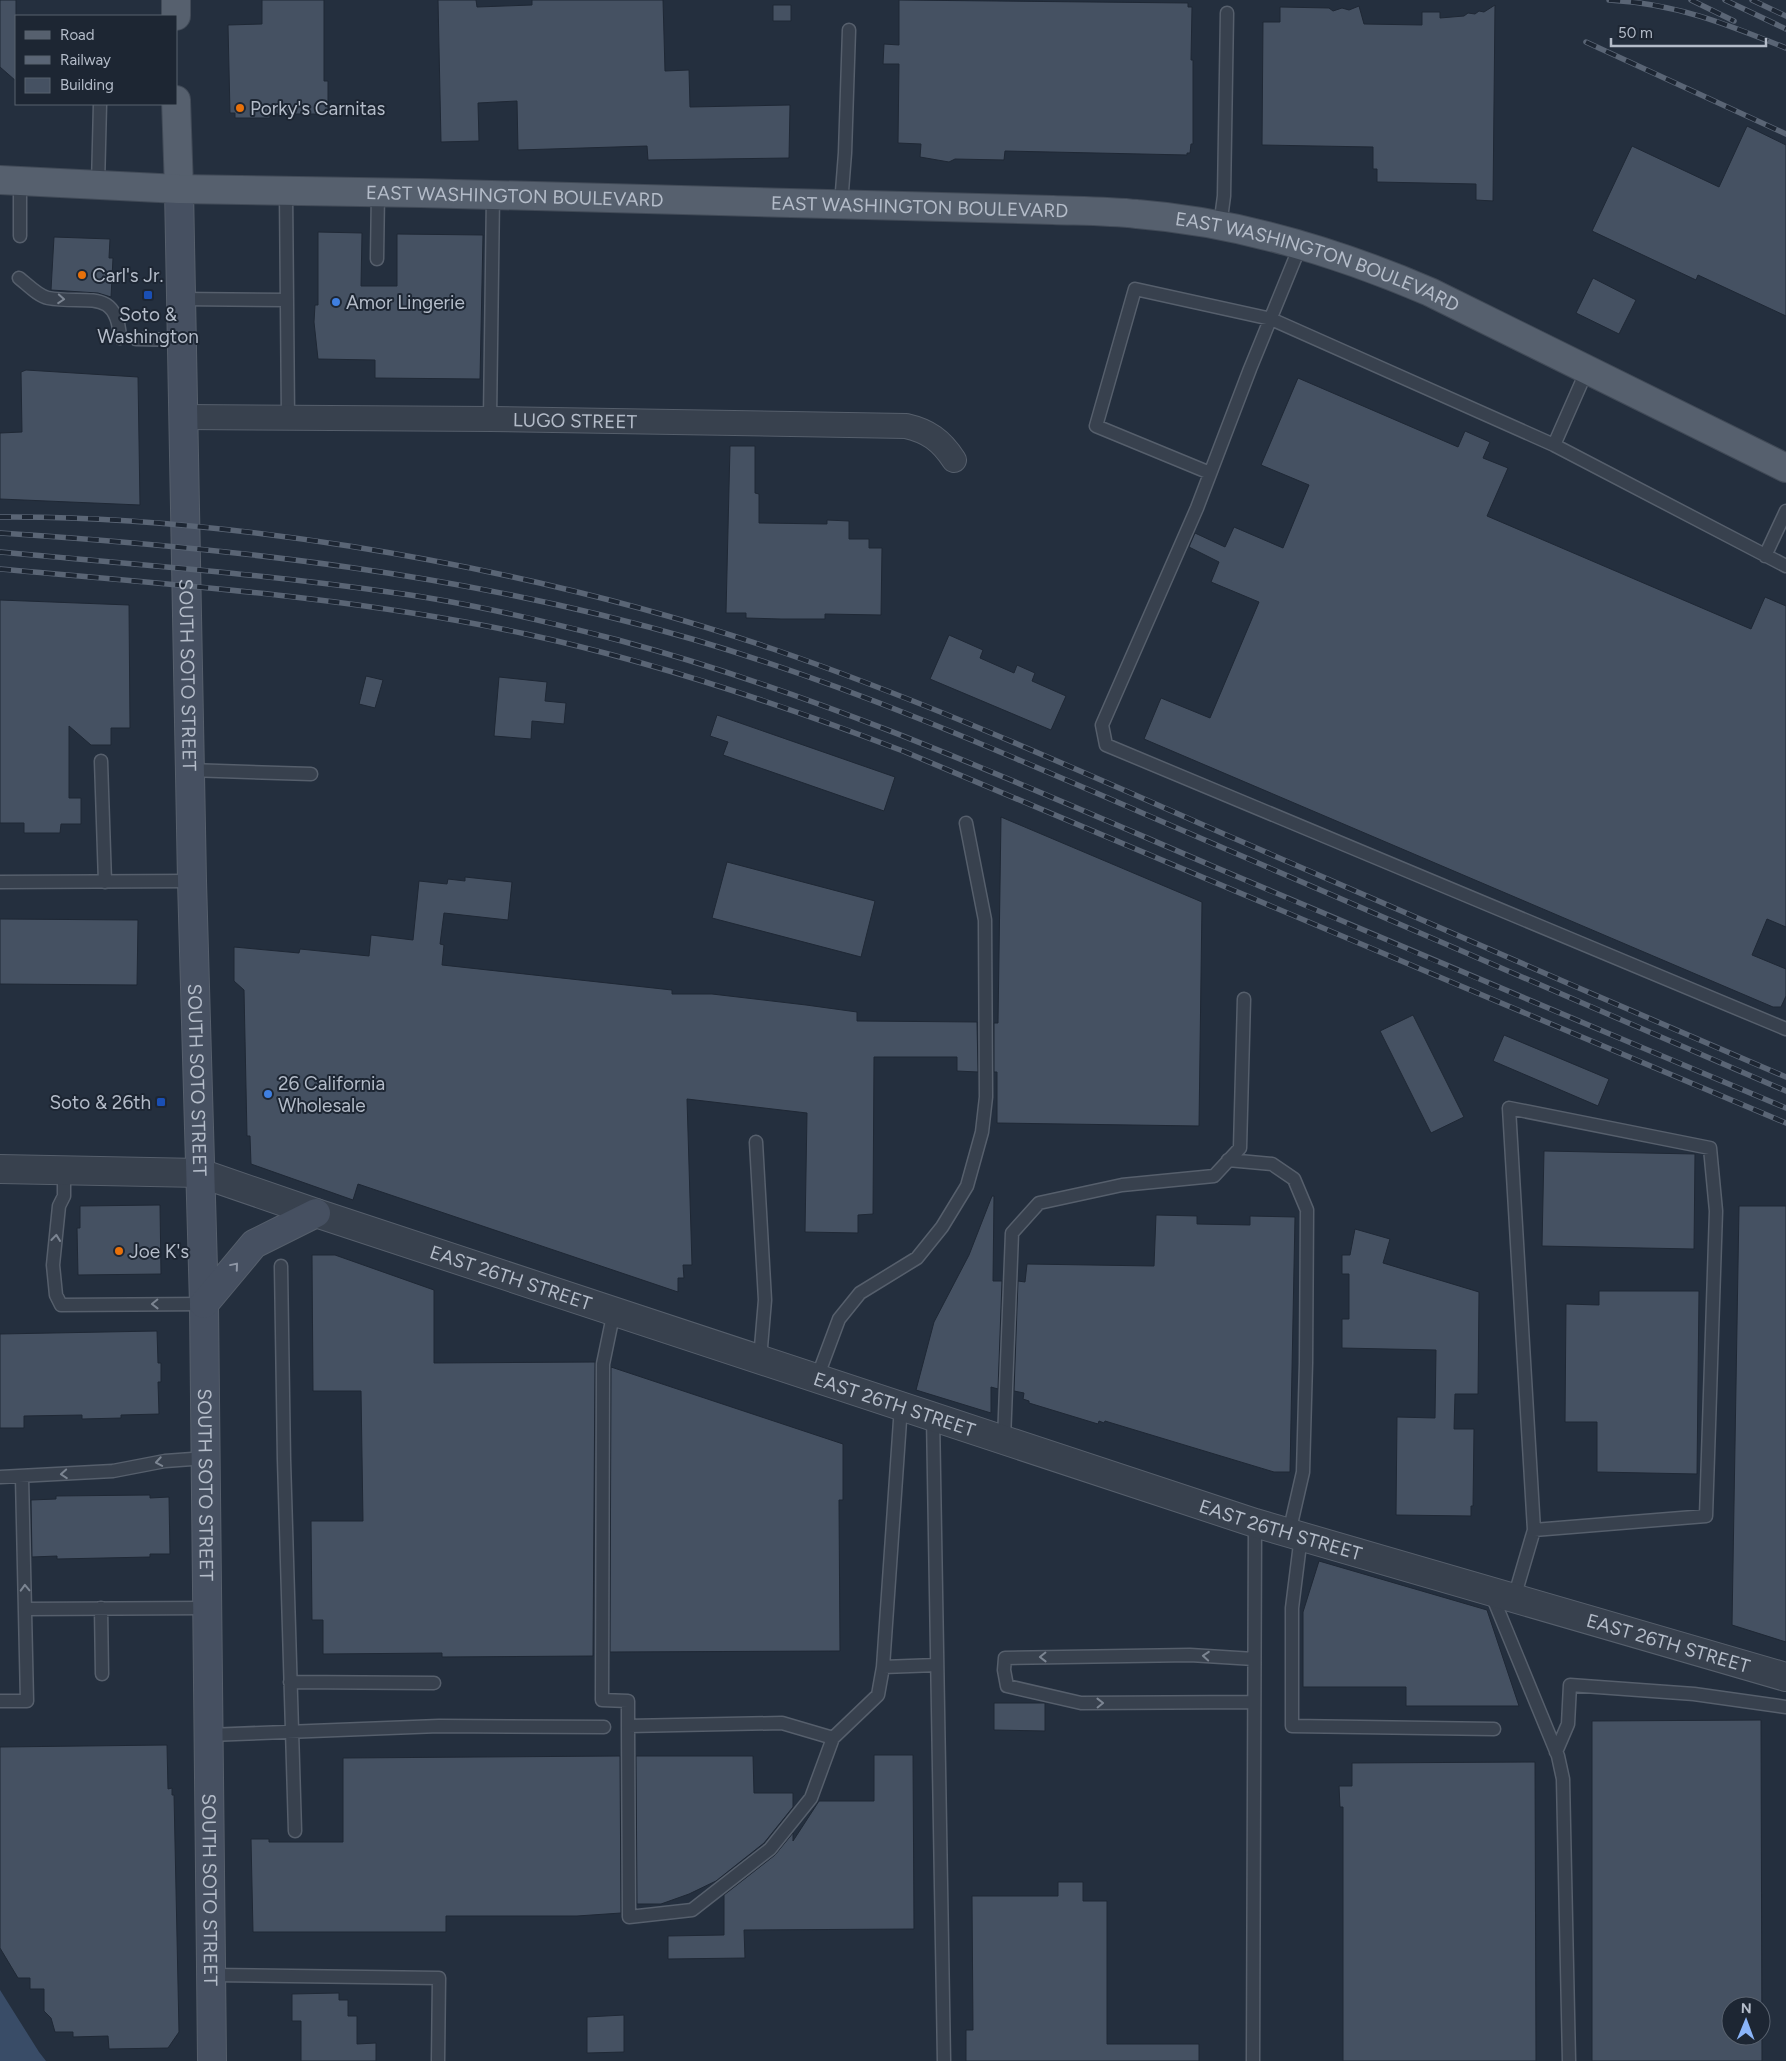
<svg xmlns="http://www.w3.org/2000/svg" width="1786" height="2061" font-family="Figtree,sans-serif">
<rect width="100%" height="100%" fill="#242f3e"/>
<!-- water -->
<path fill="#394c67" d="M0,1990L39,2052L46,2061H0Z"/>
<!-- building -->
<path fill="#455162" stroke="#1f2835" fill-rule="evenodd" d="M0,0H16V81L0,67Z
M262,0H324V81H328V114H270V118H235V113H230L228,25L262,24Z
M438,0H476L477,7L532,5V0H663L665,71L689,70L690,107L790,105L789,158L648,160L647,146L518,150L517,101L478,103L479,141L441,142Z
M899,0L1188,3V7H1192L1191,60H1193V144H1191L1190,153H1187V155L1005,151L1004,160L955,159L949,162L920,157L921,144L898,143L899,64H883L884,44L899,45Z
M773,5H791V21H773Z
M1495,5L1493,201L1476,200V184L1377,182V169H1373V147L1262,145L1263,22H1280V7L1329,8L1333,11L1342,8L1349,10L1359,6L1364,24L1422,25V12H1440V18L1464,16L1468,13L1475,14L1479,11L1484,12Z
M1747,126L1786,145V316L1698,275L1696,280L1592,231L1632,146L1719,187Z
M318,232L362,233L361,286H397V234L483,235L480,379L375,378V360L318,359L314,322L315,305H318Z
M54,237L110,239L109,258H113L111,297L98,293L51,290Z
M1593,278L1636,300L1619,334L1576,313Z
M26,370L138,377L140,505L0,499V433L22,432L21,372Z
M1298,378L1458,447L1465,431L1490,442L1483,458L1508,468L1487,516L1751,629L1765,597L1786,606V927L1767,919L1752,955L1786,969V996L1781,1007H1773L1144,739L1161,698L1210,718L1259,602L1211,582L1219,562L1189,547L1195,533L1225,547L1234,527L1283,548L1309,485L1261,465Z
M730,446H755V493L759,494V523L827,524V520L849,521V539H869V548H882L881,615L825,614V619H781L746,618V613H726Z
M0,600L129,605L130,728H111V745H91L69,726V798H81V824H61L60,833H24V823H0Z
M949,635L983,650L980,658L1014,673L1017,665L1035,673L1032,681L1066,696L1051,730L930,679Z
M366,676L383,680L375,708L359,704Z
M499,677L547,682L545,701L566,703L564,724L532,721L531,739L494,736Z
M717,715L895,777L884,811L723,755L728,742L710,736Z
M1001,817L1202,902L1199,1126L997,1123V1072H994V1023H998Z
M727,862L875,901L861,957L712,918Z
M465,877L512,882L508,920L444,913L440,944L444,945L442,965L672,990V994H712L806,1005L857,1012V1021L977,1022L978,1072L957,1071V1057H874L873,1214L858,1215V1233L805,1232L807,1113L687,1099L692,1265H683L684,1278H678V1292L358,1184L353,1200L251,1164L250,1136H247L244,990L234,981V947L299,953L300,949L369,956L371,935L413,940L419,881L447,884L448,879L465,881Z
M0,919L138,920L137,985L0,984Z
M1413,1015L1464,1117L1431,1133L1380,1031Z
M1504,1035L1609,1079L1598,1106L1493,1061Z
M1544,1151L1695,1154L1694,1249L1542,1246Z
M992,1196H994L993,1281H1002L998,1389L991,1387V1413L916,1390L934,1322L969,1255Z
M160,1205L161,1274L78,1275L77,1228H80V1206Z
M1739,1206H1786V1642L1732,1625Z
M1156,1215L1197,1216V1224L1250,1225V1216L1295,1217L1290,1472H1274L1105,1421L1104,1423L1099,1421L1098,1424L1029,1403V1401L1023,1399L1024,1393L1014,1391L1018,1281L1025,1282L1027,1264L1154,1266Z
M1355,1229L1390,1239L1383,1263L1479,1292L1478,1394H1455L1454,1429H1474L1473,1506H1471V1516L1396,1515L1397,1417L1435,1418L1436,1350L1342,1348V1319H1349V1274H1342V1255H1350Z
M312,1255H335L434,1290V1363L595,1362L593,1656L442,1657V1653L323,1654V1620H312L311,1521H363L361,1391H313Z
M1599,1291H1699L1697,1474L1597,1472V1422H1565L1566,1304L1599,1305Z
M157,1331L158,1363H161V1382H158L159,1414L121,1415V1418L82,1419V1415L24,1416V1428H0V1334Z
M611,1367L843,1444V1500H839L840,1651L610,1652Z
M150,1495V1498L169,1497L170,1554H150V1557L57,1559V1556L32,1557L31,1500L56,1499V1496Z
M1319,1561L1487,1610L1519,1706H1406V1687H1303V1612Z
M994,1703H1045V1731L994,1730Z
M1761,1720L1762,2061H1592V1721ZM1731,2006H1761V2036H1731Z
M167,1745L168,1789L172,1788V1795H174L179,2032L168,2048L109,2049L108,2036L73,2037V2032H55L51,2018L44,2011V1989H30V1978H18L0,1948V1747Z
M874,1755H913L914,1929L744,1930L745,1958L668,1959V1936L724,1935V1895L775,1855L793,1833V1841L819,1801H874Z
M620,1756L621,1913L577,1916H446V1932H253L251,1839H269V1842H343V1758Z
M636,1756H753L754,1793H793V1807L764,1843L716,1881L689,1894L661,1904H637Z
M1535,1762L1536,2061H1343V1807H1340L1339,1786H1352V1763Z
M1058,1882H1083V1901H1107V2044H1199V2061H966V2030H973L972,1896H1058Z
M339,1993V2000H348V2016H357V2044L376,2043V2061H301V2021H292V1994Z
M624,2015V2052L587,2053V2017Z"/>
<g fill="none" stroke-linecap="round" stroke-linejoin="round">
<!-- service casing -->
<g stroke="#565f6c" stroke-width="15">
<path id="service" d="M98,185L100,104
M286,192L288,417
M841,204L845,153L849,30
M1220,226L1224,196L1227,13
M20,236V181
M1301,244L1250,369L1197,508L1102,725L1106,745L1786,1029
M377,259L378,192
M19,278C27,284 38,296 48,298C85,305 117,286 120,338
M180,299L287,300
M136,339L181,340
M490,419L493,195
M1554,445L1587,370
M1210,473L1096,426L1135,289L1271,319L1554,445L1786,566
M1765,556L1786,511
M101,761L105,882
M189,770L311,774
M0,882L192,881
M756,1142L765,1300L760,1359
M1228,1160L1272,1164L1294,1179L1307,1210L1306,1363L1303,1472L1289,1533
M64,1170V1196L59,1206L53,1265L56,1295L61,1305L204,1304
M281,1266L284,1460L295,1831
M614,1311L603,1364L602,1700L628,1701V1726
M817,1378L839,1319L860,1293L917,1258L942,1227L967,1186L982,1132L986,1097L985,920L966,823
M933,1416L944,2061
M1004,1440L1012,1233L1039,1203L1122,1185L1214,1176L1240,1148L1244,999
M0,1477L113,1471L165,1461L206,1458
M1301,1536L1292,1608V1726L1494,1729
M1491,1593L1558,1756L1563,1779L1569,2061
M1514,1598L1534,1530L1509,1108L1710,1148L1716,1211L1706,1516L1534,1530
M101,1608L102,1674
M26,1609L207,1608
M883,1667L901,1406
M290,1682L434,1683
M0,1701H27L22,1477
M1254,1702L1081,1703L1007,1686L1004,1670L1005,1658L1190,1655L1254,1659
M208,1735L439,1726L604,1727
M833,1738L782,1723L628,1726L629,1917L692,1910L770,1849L811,1798L833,1738L878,1695L883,1667L937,1665
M1556,1752L1568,1724L1570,1685L1694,1694L1786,1707
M211,1975L439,1978L438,2061
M1253,2061L1255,1523"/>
</g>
<!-- minor casing -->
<g stroke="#565f6c" stroke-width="26">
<g id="minor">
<path id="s1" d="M184,417L490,419L906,426C928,431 941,440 954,460"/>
</g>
</g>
<!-- tertiary casing -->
<g stroke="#565f6c" stroke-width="30">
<g id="tertiary">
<path id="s2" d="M0,1169L200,1173L316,1213L1255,1523L1786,1677"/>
</g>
</g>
<!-- secondary casing -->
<g stroke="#565f6c" stroke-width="30">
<g id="secondary">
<path id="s3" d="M179,189L192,881L204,1304L212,2061"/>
<path d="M204,1304L254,1244L316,1213"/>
</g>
</g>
<!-- primary casing -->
<g stroke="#414a57" stroke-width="30">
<g id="primary">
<path d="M176,16V0"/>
<path d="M176,100L179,189"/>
<path id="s4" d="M0,180L179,189L420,193L1053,210C1081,211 1109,211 1137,214C1238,222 1337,252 1430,292L1786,468"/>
</g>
</g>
<!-- service -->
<use href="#service" stroke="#38414e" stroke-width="12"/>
<!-- minor -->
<use href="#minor" stroke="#38414e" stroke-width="24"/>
<!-- tertiary -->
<use href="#tertiary" stroke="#38414e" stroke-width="28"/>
<!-- secondary -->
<use href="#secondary" stroke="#465061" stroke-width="28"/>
<!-- primary -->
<use href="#primary" stroke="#56606e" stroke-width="28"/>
<!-- rail casing -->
<g stroke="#5a6575" stroke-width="5.5">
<path id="rail" d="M1609,0C1677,4 1724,23 1786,48
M1691,0L1734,21
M1725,0L1786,29
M1752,0L1786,16
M1586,42L1786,134
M0,517C117,516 234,528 349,546C493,569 635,602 773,649C931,703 1084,773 1238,840C1420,919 1603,999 1786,1077
M0,533C233,548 467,574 692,639C859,688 1018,759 1177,828C1380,916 1583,1003 1786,1091
M0,552C132,564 264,574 396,593C470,603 545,621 618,640C823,695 1016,782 1210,865C1401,947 1594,1027 1786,1108
M0,569C176,585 353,597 526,634C655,662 780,704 903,751L1786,1123"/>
</g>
<!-- rail -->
<use href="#rail" stroke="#1d2633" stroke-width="4" stroke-dasharray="11" stroke-linecap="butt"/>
</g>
<!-- one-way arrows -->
<defs><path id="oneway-chevron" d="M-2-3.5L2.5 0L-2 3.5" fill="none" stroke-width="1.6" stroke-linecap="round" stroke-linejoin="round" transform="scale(1.25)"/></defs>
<g stroke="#7c8592">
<use href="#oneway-chevron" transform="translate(61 299) rotate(4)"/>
<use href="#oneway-chevron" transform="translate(56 1238) rotate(-84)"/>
<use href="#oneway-chevron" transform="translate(155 1304) rotate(179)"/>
<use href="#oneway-chevron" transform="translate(159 1462) rotate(170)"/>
<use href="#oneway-chevron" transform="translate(64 1474) rotate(176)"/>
<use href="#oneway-chevron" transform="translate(25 1588) rotate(-92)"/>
<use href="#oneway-chevron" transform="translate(1206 1656) rotate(-176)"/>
<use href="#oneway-chevron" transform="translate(1043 1657) rotate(179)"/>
<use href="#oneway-chevron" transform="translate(1100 1703) rotate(-1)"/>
</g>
<use stroke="#8e96a5" href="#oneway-chevron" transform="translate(235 1266) rotate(-50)"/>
<!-- markers -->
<g fill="#e8710a" stroke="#1d2633" stroke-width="2">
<circle cx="240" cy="108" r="5"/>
<circle cx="82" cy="275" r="5"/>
<circle cx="119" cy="1251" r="5"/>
</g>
<g fill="#1a4fb4" stroke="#1d2633" stroke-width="2">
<rect x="143" y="290" width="10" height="10" rx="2.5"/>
<rect x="156" y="1097" width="10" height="10" rx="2.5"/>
</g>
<g fill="#3f7fe0" stroke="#1d2633" stroke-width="2">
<circle cx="336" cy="302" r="5"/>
<circle cx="268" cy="1094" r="5"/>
</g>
<g text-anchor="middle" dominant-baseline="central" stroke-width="4" stroke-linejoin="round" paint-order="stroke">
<!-- poi labels -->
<g font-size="19" fill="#b4bcc9" stroke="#1d2633" text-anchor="start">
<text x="250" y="108">Porky's Carnitas</text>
<text x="92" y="275">Carl's Jr.</text>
<text x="346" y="302">Amor Lingerie</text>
<text x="148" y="314" text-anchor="middle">Soto &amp;<tspan x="148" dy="22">Washington</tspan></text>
<text x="278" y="1083">26 California<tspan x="278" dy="22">Wholesale</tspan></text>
<text x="151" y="1102" text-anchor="end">Soto &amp; 26th</text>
<text x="129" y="1251">Joe K's</text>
</g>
<!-- street labels -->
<g font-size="19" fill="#b4bcc9" stroke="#1d2633">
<text stroke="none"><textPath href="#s4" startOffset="515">EAST WASHINGTON BOULEVARD</textPath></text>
<text stroke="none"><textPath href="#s4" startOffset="920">EAST WASHINGTON BOULEVARD</textPath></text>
<text stroke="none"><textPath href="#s4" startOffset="1325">EAST WASHINGTON BOULEVARD</textPath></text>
<text stroke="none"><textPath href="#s1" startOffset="391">LUGO STREET</textPath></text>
<text stroke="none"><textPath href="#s3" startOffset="486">SOUTH SOTO STREET</textPath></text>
<text stroke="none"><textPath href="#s3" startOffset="891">SOUTH SOTO STREET</textPath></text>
<text stroke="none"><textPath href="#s2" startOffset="528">EAST 26TH STREET</textPath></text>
<text stroke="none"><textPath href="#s2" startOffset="932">EAST 26TH STREET</textPath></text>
<text stroke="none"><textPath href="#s3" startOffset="1296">SOUTH SOTO STREET</textPath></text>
<text stroke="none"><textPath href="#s2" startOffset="1338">EAST 26TH STREET</textPath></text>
<text stroke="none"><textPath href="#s2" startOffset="1742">EAST 26TH STREET</textPath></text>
<text stroke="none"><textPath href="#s3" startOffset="1701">SOUTH SOTO STREET</textPath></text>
</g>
</g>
<!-- legend -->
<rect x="15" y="15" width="162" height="90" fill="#1d2633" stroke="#59626f"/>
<rect x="25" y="31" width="25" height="8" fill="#56606e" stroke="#59626f"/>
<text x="60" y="40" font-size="15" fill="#b4bcc9">Road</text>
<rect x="25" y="56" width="25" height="8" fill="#5a6575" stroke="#59626f"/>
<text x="60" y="65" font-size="15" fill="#b4bcc9">Railway</text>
<rect x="25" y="78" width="25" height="15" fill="#455162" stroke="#59626f"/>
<text x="60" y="90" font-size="15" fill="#b4bcc9">Building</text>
<!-- north arrow -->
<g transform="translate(1746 2021) rotate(1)"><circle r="24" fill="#1d2633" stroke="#59626f"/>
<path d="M0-4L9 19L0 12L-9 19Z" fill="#8ab4f8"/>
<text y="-8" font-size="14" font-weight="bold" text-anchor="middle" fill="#b4bcc9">N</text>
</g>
<!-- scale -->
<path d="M1611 38v8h155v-8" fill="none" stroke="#b4bcc9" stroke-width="2.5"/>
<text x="1618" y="38" font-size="15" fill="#b4bcc9" stroke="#1d2633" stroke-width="4" paint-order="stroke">50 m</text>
</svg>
